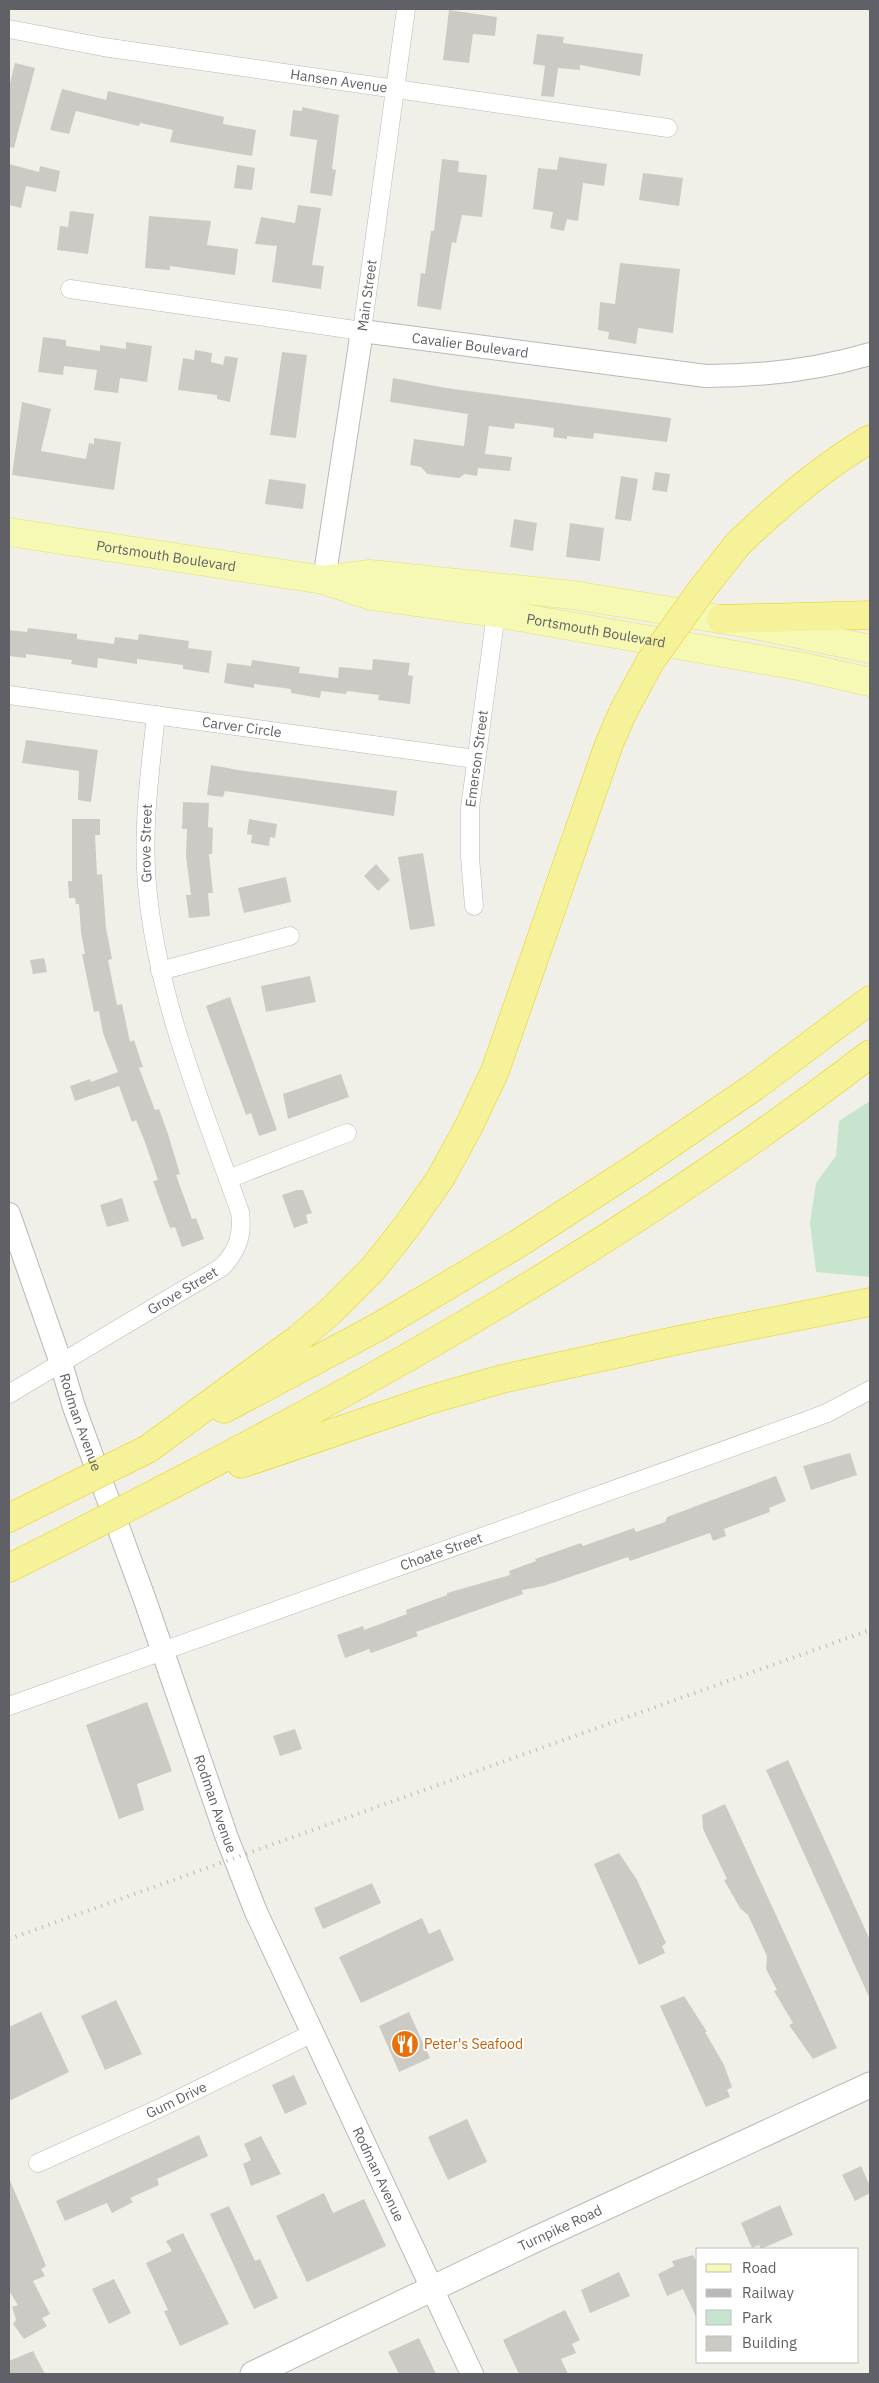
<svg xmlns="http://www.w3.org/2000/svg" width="879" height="2383" font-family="'IBM Plex Sans',sans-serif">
<rect width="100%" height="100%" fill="#f0f0e8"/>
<!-- green -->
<path fill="#c7e5ce" d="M870,1101V1277L816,1272L810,1223L816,1183L836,1156L839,1121Z"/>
<!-- building -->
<path fill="#cccac4" d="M449,10L497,17L495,36L473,34L469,63L443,60Z
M537,34L564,37L563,43L643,54L640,76L580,65V70L558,68L554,97L541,96L545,66L533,64Z
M15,63L35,68L14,148L9,147V87Z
M62,89L106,100L108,91L224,117L223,124L256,130L252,156L170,142L173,130L140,123L139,126L76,111L69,134L50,130Z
M302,107L339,115L332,169L336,170L332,196L310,193L317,140L290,136L293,110L302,111Z
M559,157L607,164L604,186L583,183L578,221L567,219L564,231L550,228L553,212L533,209L538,168L557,170Z
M442,159L459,161L458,172L487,175L482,217L462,215L456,243L452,242L441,310L417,306L421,273L425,274L431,231H434Z
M9,164L39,172L40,166L60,171L56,192L26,186L21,208L9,205Z
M237,165L255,168L252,190L234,188Z
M643,173L683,178L679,206L639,200Z
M298,205L321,208L312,265L324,266L321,289L272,282L277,246L255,244L261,217L295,223Z
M70,211L94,214L88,254L57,250L60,226L68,227Z
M149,216L211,221L207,245L238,249L235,275L170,266V270L145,268Z
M620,263L680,269L673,333L638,328L636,344L608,339L609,332L598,330L600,302L615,304Z
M43,337L66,340V346L100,351V345L126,349V342L152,346L147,382L120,378L118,393L94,390L97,370L64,366L63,375L38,372Z
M195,350L212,353L211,362L223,365L225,356L238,358L230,402L217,399V395L178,390L183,358L194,360Z
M282,352L307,355L296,438L270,435Z
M393,378L446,388L671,418L667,442L594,433L593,439L567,436V439L553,437L554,428L515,423L514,429L489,426L485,454L512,457L510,471L478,468L477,476L465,474L459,478L427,474L421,467L410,465L414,439L464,446L468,414L390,402Z
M22,402L51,409L41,451L86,459L89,443L94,444V438L121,442L114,490L12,475Z
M655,472L670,474L667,492L652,490Z
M621,476L638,479L631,521L615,519Z
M269,479L306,484L303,509L265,504Z
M514,519L537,523L533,551L510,547Z
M570,523L604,528L600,561L566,557Z
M28,628L77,634V639L114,644L115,637L138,640L139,634L189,641L188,648L212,651L209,673L183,669V665L137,659V664L98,658L97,668L71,664L72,660L26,654V658L9,656V630L27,632Z
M373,659L410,663L408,675L413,676L410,704L378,700L379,695L347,691L346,694L321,691L320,698L291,693V689L254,684V688L224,683L227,663L251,666L252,660L300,667L299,673L338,678L339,667L372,670Z
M26,740L98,750L91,802L78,800L79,771L22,763Z
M211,765L238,770L397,791L394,816L225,791L223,797L207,795Z
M183,802L209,803L208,827L213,828L212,854H209L213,893H208L210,916L189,918L186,895H191L186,856L187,829H182Z
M72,819H100V835H95L97,875L102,874L106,928L112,959L108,960L117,1005L122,1004L130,1042L134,1040L143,1067L139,1068L155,1110L159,1109L168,1134L180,1174L176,1175L192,1219L196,1218L204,1239L182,1247L175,1227L170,1228L153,1181L158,1180L145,1142L136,1120L132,1122L119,1086L75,1101L70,1086L90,1079L91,1082L118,1072L103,1033L99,1011L94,1012L82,954H85L81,932L79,904H76L75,898H69L68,881H72Z
M249,819L277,824L275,838L270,837L269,846L251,843L252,835L247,834Z
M423,853L435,926L410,930L398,857Z
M376,864L390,880L378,891L364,876Z
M286,877L291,902L244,913L238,888Z
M44,958L47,972L33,974L30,960Z
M310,976L316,1002L266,1012L261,986Z
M230,997L277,1130L259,1136L251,1113L246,1115L206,1006Z
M341,1074L349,1097L288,1119L283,1094Z
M297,1190H303L312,1213L306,1215L308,1223L294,1228L282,1195Z
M122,1198L129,1221L107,1227L100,1205Z
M850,1453L857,1475L811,1490L803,1466Z
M776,1476L786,1501L769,1508L770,1512L724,1529L726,1536L713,1541L710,1533L630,1561L628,1557L544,1586L522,1590L523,1594L416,1632L418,1636L371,1653L369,1649L345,1658L337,1635L363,1626L364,1630L407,1614L406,1610L447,1595V1593L510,1575L509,1571L536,1561L535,1559L581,1543L583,1546L634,1528L636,1532L665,1522L667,1517Z
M147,1702L172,1771L137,1784L144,1810L119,1819L86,1725Z
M295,1729L302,1749L280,1756L273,1736Z
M788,1760L870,1940V1999L766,1770Z
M725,1804L837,2048L813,2059L789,2025L793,2023L774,1991L777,1990L766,1969L767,1956L748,1915L740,1908L724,1880L727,1879L703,1829L702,1815Z
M619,1853L637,1880L666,1943L662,1946L665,1953L639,1965L594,1864Z
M372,1883L381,1903L323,1929L314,1908Z
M422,1918L429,1934L440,1929L454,1960L361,2003L339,1957Z
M684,1996L707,2032H705L724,2065L732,2087L727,2090L730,2097L706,2107L660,2006Z
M116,2000L142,2054L105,2070L81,2016Z
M41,2012L69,2072L9,2101V2027Z
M409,2012L430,2058L399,2072L379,2026Z
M294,2075L307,2104L285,2114L272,2085Z
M467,2119L487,2162L448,2180L428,2137Z
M199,2135L208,2156L157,2179L159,2185L130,2198L133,2202L112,2213L107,2203L65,2221L56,2201Z
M261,2136L281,2174L251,2186L243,2164L251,2160L244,2144Z
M861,2166L870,2186V2193L855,2201L842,2175Z
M9,2178L46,2266L41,2269L45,2276L33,2281L50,2314L42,2318L47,2326L24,2339L13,2324L16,2320L12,2307L18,2305L9,2291Z
M324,2193L333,2213L364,2199L386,2246L307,2282L276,2216Z
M780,2205L793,2235L761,2249L759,2245L752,2248L741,2223Z
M229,2206L255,2261L260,2259L278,2298L254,2309L210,2214Z
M183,2233L229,2324L180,2346L164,2311L168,2310L146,2263L172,2251L166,2241Z
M693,2255L698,2265V2321L683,2289L667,2296L658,2274L674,2266L672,2261Z
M619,2272L630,2296L590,2313L581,2290Z
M114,2279L131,2313L109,2324L92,2289Z
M565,2310L580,2340L572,2344L576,2353L561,2359L568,2374H519L503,2340Z
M419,2338L436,2374H399L388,2352Z
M33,2351L45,2374H9V2361Z"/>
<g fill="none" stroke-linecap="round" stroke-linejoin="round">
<!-- minor casing -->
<g stroke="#b8b8bd" stroke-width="19">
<g id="minor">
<path id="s1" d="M9,29L103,47L668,128"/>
<path id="s2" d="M70,289L362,331L406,9"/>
<path id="s3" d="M9,695L475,759"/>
<path id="s4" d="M474,906L470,857V808L496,613"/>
<path d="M160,971L290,936"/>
<path d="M228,1179L347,1133"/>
<path id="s5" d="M9,1394L222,1267C238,1250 243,1235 240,1212C202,1105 157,999 147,885C142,828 150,772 156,715"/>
<path id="s6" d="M9,1706L803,1422L827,1413L870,1390"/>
<path id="s7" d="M38,2163L160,2108L313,2033"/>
</g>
</g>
<!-- tertiary casing -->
<g stroke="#b8b8bd" stroke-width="24">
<g id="tertiary">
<path id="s8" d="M324,580L362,331L706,376C763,376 816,370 870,354"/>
<path id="s9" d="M9,1214L61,1363L74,1407L145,1600L227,1838L256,1912L472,2374"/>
</g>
</g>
<!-- secondary casing -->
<g stroke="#b9bac0" stroke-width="27">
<g id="secondary">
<path id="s10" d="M253,2374L534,2240L870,2085"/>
</g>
</g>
<!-- primary casing -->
<g stroke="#e7e06a" stroke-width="29">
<g id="primary">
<path id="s11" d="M9,532L324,580L371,596L496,613L804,667L870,682"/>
<path d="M330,579L370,574L573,595L750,624L870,649"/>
</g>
</g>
<!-- motorway casing -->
<g stroke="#e6d212" stroke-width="29">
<path id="motorway" d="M737,545C778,505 821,468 870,439
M721,619L870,615
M224,1409L378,1327L519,1243L638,1166L754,1087L870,1000
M148,1449L298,1339L332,1310L372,1270L407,1226L440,1179L469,1126L495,1071L609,744L623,712
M241,1464L429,1400L502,1379L679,1340L870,1302
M164,1489C410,1362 650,1223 870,1054
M9,1518L51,1497
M9,1568L67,1539"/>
</g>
<!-- minor -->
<use href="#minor" stroke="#fff" stroke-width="18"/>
<!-- tertiary -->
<use href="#tertiary" stroke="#fff" stroke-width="22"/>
<!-- secondary -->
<use href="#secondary" stroke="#fff" stroke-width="25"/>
<!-- primary -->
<use href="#primary" stroke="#f5f9b4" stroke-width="28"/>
<!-- motorway -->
<use href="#motorway" stroke="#f5f29a" stroke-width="28"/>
<!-- rail -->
<path stroke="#b7b8b8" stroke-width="4" stroke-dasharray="1 6" stroke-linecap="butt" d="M9,1939L870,1630"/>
<!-- motorway-bridge casing -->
<g stroke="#e6d212" stroke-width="29" stroke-linecap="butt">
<path id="motorway-bridge" d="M623,712L650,662L700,592L737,545
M51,1497L148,1449
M67,1539L164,1489"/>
</g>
<!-- motorway-bridge -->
<use href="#motorway-bridge" stroke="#f5f29a" stroke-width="28"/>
</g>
<!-- icons -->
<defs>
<g id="restaurant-disc" transform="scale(1.4375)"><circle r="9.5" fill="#e8710a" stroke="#fff"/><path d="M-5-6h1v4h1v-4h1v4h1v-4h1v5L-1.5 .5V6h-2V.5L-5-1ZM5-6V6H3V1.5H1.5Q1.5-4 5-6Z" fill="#fff"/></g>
</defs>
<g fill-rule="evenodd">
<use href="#restaurant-disc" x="405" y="2044"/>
</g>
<g text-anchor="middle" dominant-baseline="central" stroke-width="4" stroke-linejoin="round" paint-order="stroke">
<!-- street labels -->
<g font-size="14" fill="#5f6167" stroke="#fff">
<text stroke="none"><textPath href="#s1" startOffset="334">Hansen Avenue</textPath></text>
<text stroke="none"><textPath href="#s2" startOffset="331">Main Street</textPath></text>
<text stroke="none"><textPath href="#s8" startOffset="361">Cavalier Boulevard</textPath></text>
<text stroke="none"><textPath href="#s11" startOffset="159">Portsmouth Boulevard</textPath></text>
<text stroke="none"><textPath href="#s11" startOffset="596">Portsmouth Boulevard</textPath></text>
<text stroke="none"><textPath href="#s3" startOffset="235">Carver Circle</textPath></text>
<text stroke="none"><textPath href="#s4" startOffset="148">Emerson Street</textPath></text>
<text stroke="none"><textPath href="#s5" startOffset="691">Grove Street</textPath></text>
<text stroke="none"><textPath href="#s5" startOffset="202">Grove Street</textPath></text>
<text stroke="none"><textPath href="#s9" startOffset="220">Rodman Avenue</textPath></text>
<text stroke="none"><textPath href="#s6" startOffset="459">Choate Street</textPath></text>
<text stroke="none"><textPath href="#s9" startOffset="625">Rodman Avenue</textPath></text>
<text stroke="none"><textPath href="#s7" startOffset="152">Gum Drive</textPath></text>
<text stroke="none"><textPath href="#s9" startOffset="1030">Rodman Avenue</textPath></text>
<text stroke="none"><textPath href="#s10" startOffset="340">Turnpike Road</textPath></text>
</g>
<!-- food labels -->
<g font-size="14" fill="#c56008" stroke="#fff" text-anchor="start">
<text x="424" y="2044">Peter's Seafood</text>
</g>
</g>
<!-- border -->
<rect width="879" height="2383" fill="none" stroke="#5f6167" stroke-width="20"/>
<!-- legend -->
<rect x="696" y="2248" width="162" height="115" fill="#ffffff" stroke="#bfc0c2"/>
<rect x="706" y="2264" width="25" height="8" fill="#f5f9b4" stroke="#bfc0c2"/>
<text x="742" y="2273" font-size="15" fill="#5f6167">Road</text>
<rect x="706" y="2289" width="25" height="8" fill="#b7b8b8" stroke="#bfc0c2"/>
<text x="742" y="2298" font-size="15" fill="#5f6167">Railway</text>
<rect x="706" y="2310" width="25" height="15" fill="#c7e5ce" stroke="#bfc0c2"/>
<text x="742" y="2323" font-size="15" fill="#5f6167">Park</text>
<rect x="706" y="2336" width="25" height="15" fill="#cccac4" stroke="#bfc0c2"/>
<text x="742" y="2348" font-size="15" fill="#5f6167">Building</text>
</svg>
